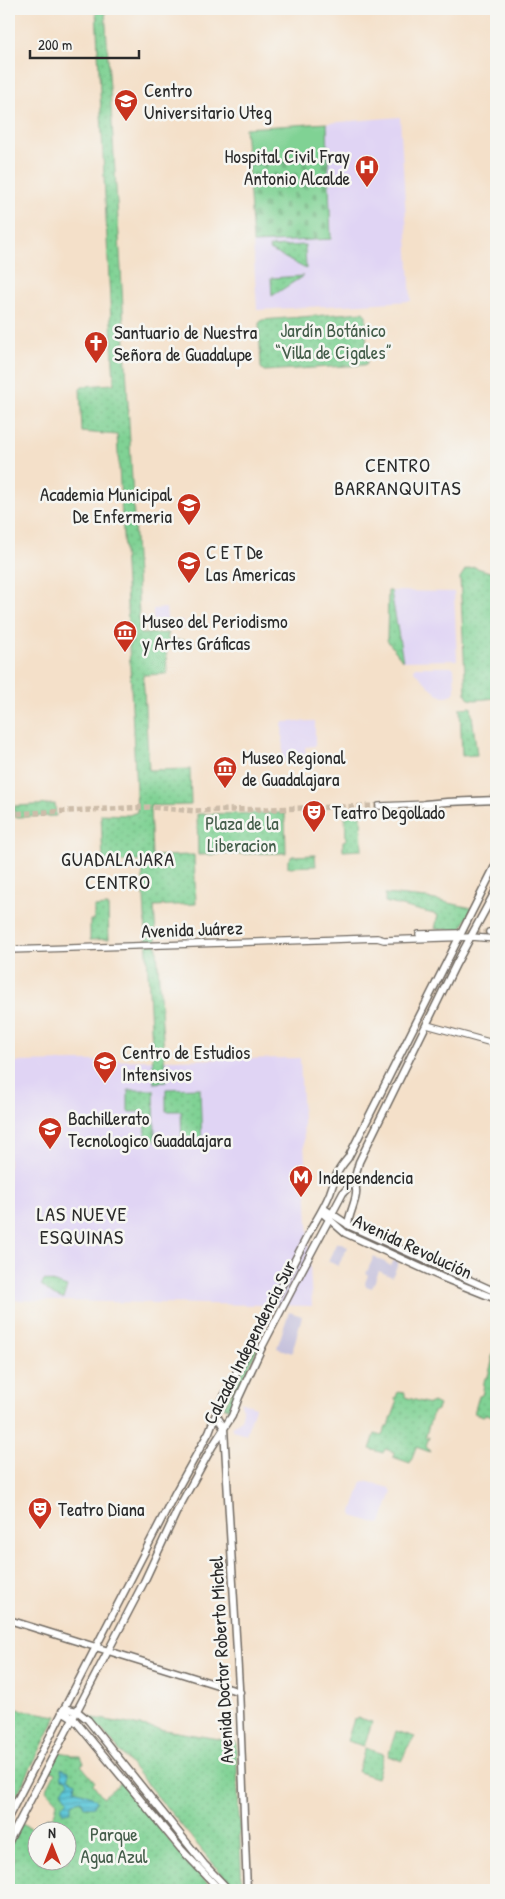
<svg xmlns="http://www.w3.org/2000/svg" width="505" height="1899" font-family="'Patrick Hand',sans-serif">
<defs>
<pattern id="cemetery-stones" width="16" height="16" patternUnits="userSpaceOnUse" patternTransform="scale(1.25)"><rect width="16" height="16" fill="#80d294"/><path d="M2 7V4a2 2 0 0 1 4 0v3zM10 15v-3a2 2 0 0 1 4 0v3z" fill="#6fb480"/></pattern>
<pattern id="park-dots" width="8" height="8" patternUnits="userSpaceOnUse" patternTransform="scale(1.25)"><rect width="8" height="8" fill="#80d294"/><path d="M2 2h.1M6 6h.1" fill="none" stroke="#6fb480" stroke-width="1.8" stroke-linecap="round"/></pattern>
<pattern id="water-rules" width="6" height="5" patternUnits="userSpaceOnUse" patternTransform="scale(1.25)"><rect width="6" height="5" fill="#5dc7d9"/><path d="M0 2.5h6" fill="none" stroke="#4da2b0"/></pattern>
</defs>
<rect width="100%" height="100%" fill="#f6f6f2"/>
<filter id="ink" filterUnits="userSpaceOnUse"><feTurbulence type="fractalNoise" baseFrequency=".02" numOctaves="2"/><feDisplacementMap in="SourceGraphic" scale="10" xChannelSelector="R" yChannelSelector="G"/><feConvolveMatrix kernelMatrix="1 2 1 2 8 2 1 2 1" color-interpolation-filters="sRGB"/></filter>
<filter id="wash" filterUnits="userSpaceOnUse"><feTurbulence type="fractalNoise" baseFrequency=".0096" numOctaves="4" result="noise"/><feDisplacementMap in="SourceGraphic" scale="20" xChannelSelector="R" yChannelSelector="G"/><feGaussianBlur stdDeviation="1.12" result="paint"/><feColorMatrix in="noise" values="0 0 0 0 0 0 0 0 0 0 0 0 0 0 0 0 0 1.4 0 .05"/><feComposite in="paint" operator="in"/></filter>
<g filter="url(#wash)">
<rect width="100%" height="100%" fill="#f4e0c9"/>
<!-- built -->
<path fill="#e0d4f4" d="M400,117L411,301L257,310L253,243L331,239L327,123Z
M391,591L454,592L457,660L403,661Z
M166,608L167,620H183V629H153V609Z
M452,667L454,668L455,691L453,694L444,697L437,694L414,671L415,667Z
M315,721V746L305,747L306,761L285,762L283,760L282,724L283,722Z
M300,1058L312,1306L9,1300V1062Z
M240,1401L255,1407L246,1434L232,1430V1427L240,1421L242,1416L243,1410Z
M365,1481L390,1488L392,1492L381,1523L378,1524L353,1516L352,1512L362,1482Z"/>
<!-- industrial -->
<path fill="#c4c0db" d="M337,1242L348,1247L338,1266L328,1261Z
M374,1256L391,1266L394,1260L399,1262L392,1277L379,1271L372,1288L366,1286L365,1283L368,1275L366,1274Z
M289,1312L302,1316L292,1353L277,1348Z"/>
<!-- grass -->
<path fill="#80d294" stroke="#567e60" d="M327,123L328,159L248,165L245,128Z"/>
<!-- cemetery -->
<path fill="url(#cemetery-stones)" stroke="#567e60" d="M328,159L331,239L253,243L248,165Z"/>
<!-- park -->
<path fill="url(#park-dots)" stroke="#567e60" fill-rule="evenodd" d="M96,9H105L121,269L140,634L169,633L167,638L169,640H184V644L166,645L167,674L143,675L149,770L190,769L191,805L150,806L152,856L194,855L196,904L154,906L166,1082L154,1083L142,861L103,863L101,814L129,815L137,812L126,584L117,435L82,432L80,388L82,386L114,384Z
M305,245L306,269L270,250L269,247Z
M303,276L272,296L271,278Z
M363,312L366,315L367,364L363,365L264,371L261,368L259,323L262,320Z
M474,567L496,574V698L475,700L469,699L466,694L460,578L465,570Z
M388,591H391L403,661L387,640Z
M471,707L477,755L462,756L460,708Z
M55,804L56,816L15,817L14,806Z
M285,813L286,853L198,855L197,814Z
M361,813L362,850L343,851V841L346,840L345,814Z
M315,855L316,866L288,867V860L292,856Z
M385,894L426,898L472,908L461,930L435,929L438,915L385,902Z
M108,906L109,939L90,940V920H94V907Z
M200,1088L202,1147H182L181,1111H166V1089Z
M128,1090H154L155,1141L146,1138L145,1112H128Z
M45,1280L67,1287L63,1299L53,1295L41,1285Z
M256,1345L258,1346L230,1412L228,1408L223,1407L228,1400Z
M492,1353L496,1354V1418L486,1414L483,1416L474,1413L479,1396L482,1395C484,1389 483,1384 485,1378L488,1376L492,1362Z
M398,1392L405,1393V1397L429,1404L433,1402L439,1405L437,1410L433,1412L425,1438L429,1437L426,1446L430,1452L416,1447L410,1463L393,1457L394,1452L385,1449L383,1453L370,1449L375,1434L382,1436L386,1426L389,1425L397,1403L395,1399Z
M17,1709L57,1716L9,1811V1735Z
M88,1717L236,1742L242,1890H235L103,1731Z
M358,1718L372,1722L364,1746L347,1741L354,1719L357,1720Z
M396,1731L415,1737L407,1748L402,1761L388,1756Z
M365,1748L384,1754L377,1778L358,1772Z
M59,1752L71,1754V1756H81L84,1763L81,1765L95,1782L93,1784L103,1797L122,1782L182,1856L214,1890H9V1874L15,1858L9,1855V1849L22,1823L35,1830L37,1828L39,1829L47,1817L51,1819L55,1812L57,1802L46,1790L55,1773L50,1770ZM38,1832H68V1862H38Z"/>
<!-- water -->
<path fill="url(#water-rules)" stroke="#447982" d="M61,1768L69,1771V1778L76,1782L75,1790L92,1796L97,1801L94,1806L84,1807L81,1800L73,1802L70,1812L64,1813L62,1811V1806L68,1800L62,1790L69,1782L67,1779L62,1778Z"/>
</g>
<g filter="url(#ink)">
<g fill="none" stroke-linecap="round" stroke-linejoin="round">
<!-- secondary-tunnel -->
<path stroke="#ccbca9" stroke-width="5.5" stroke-dasharray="5.5 3" stroke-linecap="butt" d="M9,814L149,807L195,811L379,806
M458,933L489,932"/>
<!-- secondary casing -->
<g stroke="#716a62" stroke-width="8">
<path id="secondary" d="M379,806L429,804
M489,932L496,933
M419,934L457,933
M9,950L377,938L384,940L472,937L496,939
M427,1025L496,1044"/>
</g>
<!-- primary casing -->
<g stroke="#716a62" stroke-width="9">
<path id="primary" d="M425,804L447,802L496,800
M323,1208L350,1226L496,1292
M321,1212L345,1233L441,1277L496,1299
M348,1225C349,1210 361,1196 354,1181
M216,1414L224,1428L239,1687L247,1890
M9,1620L240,1692
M64,1708L77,1711L88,1720L204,1864L229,1890
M62,1711L73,1718L181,1849L220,1890
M9,1816L174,1495L209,1432L219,1406L311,1229C318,1217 325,1206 330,1193C336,1176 336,1172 348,1158L496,864
M9,1841L144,1582L177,1511L212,1447L232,1416L239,1397L263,1345L301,1272L343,1193L354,1181L359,1162L456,964L496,890"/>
</g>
<!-- secondary -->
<use href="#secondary" stroke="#fff" stroke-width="5.5"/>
<!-- primary -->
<use href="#primary" stroke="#fff" stroke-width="6"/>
</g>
</g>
<!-- icons -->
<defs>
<g id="university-pin" transform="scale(1.25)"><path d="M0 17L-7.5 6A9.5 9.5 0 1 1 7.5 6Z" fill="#c8321e" stroke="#f6f6f2"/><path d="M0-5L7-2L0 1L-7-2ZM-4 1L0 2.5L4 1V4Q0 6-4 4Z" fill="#fff"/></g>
<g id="hospital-pin" transform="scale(1.25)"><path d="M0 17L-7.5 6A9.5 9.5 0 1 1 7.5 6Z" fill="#c8321e" stroke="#f6f6f2"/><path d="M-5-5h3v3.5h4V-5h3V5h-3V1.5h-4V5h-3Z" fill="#fff"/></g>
<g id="church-pin" transform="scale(1.25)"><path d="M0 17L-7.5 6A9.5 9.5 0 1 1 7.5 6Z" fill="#c8321e" stroke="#f6f6f2"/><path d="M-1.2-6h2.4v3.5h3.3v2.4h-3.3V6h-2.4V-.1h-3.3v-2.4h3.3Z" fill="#fff"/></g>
<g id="museum-pin" transform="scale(1.25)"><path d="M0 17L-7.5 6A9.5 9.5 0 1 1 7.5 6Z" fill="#c8321e" stroke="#f6f6f2"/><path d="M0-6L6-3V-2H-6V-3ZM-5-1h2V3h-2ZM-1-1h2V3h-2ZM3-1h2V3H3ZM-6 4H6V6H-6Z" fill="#fff"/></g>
<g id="theatre-pin" transform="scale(1.25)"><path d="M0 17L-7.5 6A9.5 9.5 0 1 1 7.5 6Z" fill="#c8321e" stroke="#f6f6f2"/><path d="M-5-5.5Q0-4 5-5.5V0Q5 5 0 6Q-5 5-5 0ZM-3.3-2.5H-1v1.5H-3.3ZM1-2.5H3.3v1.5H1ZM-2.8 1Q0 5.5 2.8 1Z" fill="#fff"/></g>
<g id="metro-pin" transform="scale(1.25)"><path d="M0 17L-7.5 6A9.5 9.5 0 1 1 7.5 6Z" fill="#c8321e" stroke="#f6f6f2"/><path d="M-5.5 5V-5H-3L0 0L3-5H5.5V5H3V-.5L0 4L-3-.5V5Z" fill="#fff"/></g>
</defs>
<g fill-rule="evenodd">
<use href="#university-pin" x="126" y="101"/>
<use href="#hospital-pin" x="367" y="167"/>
<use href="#church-pin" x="96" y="343"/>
<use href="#university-pin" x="189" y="505"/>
<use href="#university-pin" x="189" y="563"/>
<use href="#museum-pin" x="125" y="632"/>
<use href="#museum-pin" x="225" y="768"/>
<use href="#theatre-pin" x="314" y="812"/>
<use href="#university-pin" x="105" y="1063"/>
<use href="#university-pin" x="50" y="1129"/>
<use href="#metro-pin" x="301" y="1177"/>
<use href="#theatre-pin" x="40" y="1509"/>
</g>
<g text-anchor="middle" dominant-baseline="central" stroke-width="5" stroke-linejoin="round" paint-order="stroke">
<!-- poi labels -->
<g font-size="19" fill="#2b2b2b" stroke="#f6f6f2" text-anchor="start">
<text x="144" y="90">Centro<tspan x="144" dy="22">Universitario Uteg</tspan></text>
<text x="350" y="156" text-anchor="end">Hospital Civil Fray<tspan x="350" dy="22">Antonio Alcalde</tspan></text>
<text x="114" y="332">Santuario de Nuestra<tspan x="114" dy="22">Señora de Guadalupe</tspan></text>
<text x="172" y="494" text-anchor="end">Academia Municipal<tspan x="172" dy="22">De Enfermeria</tspan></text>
<text x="206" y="552">C E T De<tspan x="206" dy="22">Las Americas</tspan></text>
<text x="142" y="621">Museo del Periodismo<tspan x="142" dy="22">y Artes Gráficas</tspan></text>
<text x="242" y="757">Museo Regional<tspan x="242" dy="22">de Guadalajara</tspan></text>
<text x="332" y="812">Teatro Degollado</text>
<text x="122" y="1052">Centro de Estudios<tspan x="122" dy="22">Intensivos</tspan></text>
<text x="68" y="1118">Bachillerato<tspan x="68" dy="22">Tecnologico Guadalajara</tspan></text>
<text x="318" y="1177">Independencia</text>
<text x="58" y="1509">Teatro Diana</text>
</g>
<!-- park labels -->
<g font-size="19" fill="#445d4a" stroke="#f6f6f2">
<text x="333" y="330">Jardín Botánico<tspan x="333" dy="22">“Villa de Cigales”</tspan></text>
<text x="242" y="823">Plaza de la<tspan x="242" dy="22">Liberacion</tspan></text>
<text x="114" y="1834">Parque<tspan x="114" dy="22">Agua Azul</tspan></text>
</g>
<!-- street labels -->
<g font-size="19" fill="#2b2b2b" stroke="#f6f6f2">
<text transform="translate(192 929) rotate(-2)">Avenida Juárez</text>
<text transform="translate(413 1246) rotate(25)">Avenida Revolución</text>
<text transform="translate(249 1342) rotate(-63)">Calzada Independencia Sur</text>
<text transform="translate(221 1660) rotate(-93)">Avenida Doctor Roberto Michel</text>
</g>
<!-- neighbourhood labels -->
<g font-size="20" letter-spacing="1" fill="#2b2b2b" stroke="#f6f6f2">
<text x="398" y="464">CENTRO<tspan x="398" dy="23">BARRANQUITAS</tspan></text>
<text x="118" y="858">GUADALAJARA<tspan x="118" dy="23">CENTRO</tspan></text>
<text x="82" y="1213">LAS NUEVE<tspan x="82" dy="23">ESQUINAS</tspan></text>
</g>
</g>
<!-- margin -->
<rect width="505" height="1899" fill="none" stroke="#f6f6f2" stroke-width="30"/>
<!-- north arrow -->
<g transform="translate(52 1846)"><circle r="24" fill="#f6f6f2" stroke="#a5a5a2"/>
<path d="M0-4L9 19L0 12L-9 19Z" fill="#c8321e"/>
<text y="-8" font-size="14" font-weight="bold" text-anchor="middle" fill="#2b2b2b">N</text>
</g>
<!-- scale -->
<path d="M30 50v8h109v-8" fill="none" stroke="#2b2b2b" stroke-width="2.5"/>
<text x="38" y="50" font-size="15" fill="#2b2b2b" stroke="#f6f6f2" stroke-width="4" paint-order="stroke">200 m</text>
</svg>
